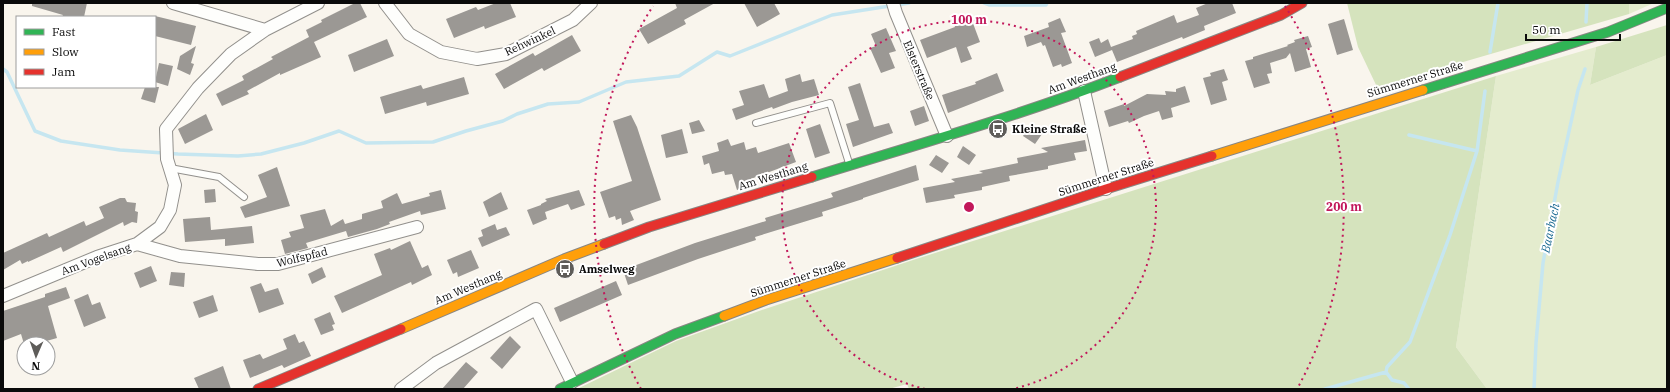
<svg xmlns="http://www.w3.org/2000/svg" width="1670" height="392" font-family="'IBM Plex Serif',serif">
<rect width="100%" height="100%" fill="#f9f5ed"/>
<!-- green -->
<path fill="#e4ecce" d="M1629,3H1654L1629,14Z
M1596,47L1590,85L1667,55V389H1487L1456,347L1496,76Z"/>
<!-- forest -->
<path fill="#d5e3bd" d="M1347,3H1629V14L1377,87L1358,47Z
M1667,25V55L1590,85L1596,47Z
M1496,76L1456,347L1487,389H909L907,384L889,389H577L676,341L759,311L916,259Z"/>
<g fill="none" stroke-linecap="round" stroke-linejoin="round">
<!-- stream -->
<path stroke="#c6e6f0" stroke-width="3.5" d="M984,3L989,5H1046L1047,3
M1586,22L1587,3
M1490,52L1498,3
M3,69L7,72L35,131L61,141L120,150L178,154L238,156L261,154L304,143L339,131L366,143L433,142L466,131L503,121L517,114L548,104L579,102L626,82L679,76L717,52L730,56L832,15L909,3
M1409,135L1477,151
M1325,389L1386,372
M1409,389L1404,383L1392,380L1386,372L1387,367L1410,342L1450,235L1477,151L1485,91
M1534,389L1536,343L1543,263L1558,182L1578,90L1585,69"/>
</g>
<!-- building -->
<path fill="#9b9894" d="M32,3H87L84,17H62L63,15L32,6Z
M355,3H360L367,17L314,42L321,57L280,75V73L247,91L249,94L222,106L216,94L244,80L242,76L273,59L271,57L309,37L306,30L322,22L321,20Z
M496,3H510L516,17L485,29L484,26L454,38L446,19L476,7L478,10Z
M675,3H715L684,20L686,24L648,44L639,29L677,8Z
M744,3H774L780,14L757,27Z
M1208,3H1232L1236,13L1204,26L1205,30L1183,39L1182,37L1117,62L1112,50L1095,57L1089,42L1099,38L1101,43L1108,39L1111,47L1133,39L1132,36L1137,34L1136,31L1174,15L1177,23L1199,15L1196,8Z
M155,16L196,26L191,45L155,36Z
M971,18L980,42L967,47L972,59L961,63L956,47L927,58L920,40L955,27L954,24Z
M1060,18L1066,32L1061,33L1072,63L1062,67L1061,64L1053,67L1045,45L1043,46L1041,42L1027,47L1024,36L1049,27L1048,23Z
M1344,19L1353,50L1337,55L1328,24Z
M886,28L896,51L889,53L895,68L881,73L870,48L876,46L871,34Z
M572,35L581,51L544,71L542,68L504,89L495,74L533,53L535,56Z
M1308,36L1312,47L1306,49L1311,67L1295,72L1290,53L1286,58L1270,63L1272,73L1267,74L1270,83L1254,88L1245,61L1253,59V57L1288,46L1287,45L1295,42L1294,40Z
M387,39L394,56L354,72L348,55Z
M196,46L191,63L194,64L190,75L177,69L180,56Z
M159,63L173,66L168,86L155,82Z
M1224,69L1228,80L1222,82L1227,100L1211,105L1203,78L1211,76L1210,73Z
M997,73L1004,91L948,113L942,95L976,84L975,82Z
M800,74L802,82L814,79L819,95L792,102L773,109L772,107L736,120L732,109L744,105L739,91L764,84L769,98L788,91L785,79Z
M464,77L469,94L427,106L426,102L385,114L380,97L421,85L423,89Z
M860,83L874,127L889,123L893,133L853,147L846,124L859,120L848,87Z
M1185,86L1190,102L1171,108L1173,117L1162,120L1159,111L1144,116L1129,123L1128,121L1109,127L1104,111L1124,104V106L1147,94L1166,95L1165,91L1176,92V89Z
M145,87H159L155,103L141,99Z
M924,106L929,121L915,126L910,111Z
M206,114L213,130L185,144L178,129Z
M631,115L637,127L661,200L630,211L634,220L622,225L621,218L616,220L615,216L609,218L600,192L632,181L613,121Z
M699,120L705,131L692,134L689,123Z
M820,124L830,153L815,158L806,129Z
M1029,126L1042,134L1035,144L1023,136Z
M682,129L688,153L666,158L661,135Z
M728,139L731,146L744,142L746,150L756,147L758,153L789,143L796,162L748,180L750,186L737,190L732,174L725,175L724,171L712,174L709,163L704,165L702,156L719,151L717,143Z
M1085,140L1087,151L1074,153L1076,160L1048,166V169L1009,176L1010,181L982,187V190L954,195L955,198L926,203L923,188L955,182L951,179L983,173L979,171L1018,163L1017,158L1048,152L1041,148Z
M963,146L976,155L969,165L957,157Z
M936,155L949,163L942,173L929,165Z
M916,165L919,180L863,198V199L822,212L823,216L755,237L756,240L698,259L628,285L623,270L695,243L766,221L765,218L833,197L831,193Z
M277,167L290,206L245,218L240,207L267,197L258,175Z
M215,189L216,202L205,203L204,190Z
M441,190L446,209L421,215L420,211L389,222L390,224L377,229L348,237L346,231L306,243L308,248L285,254L281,240L291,237L289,232L304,228L300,215L325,209L331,226L343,219L345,224L362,219V214L383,208L381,201L397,193L402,204L430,196L429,193Z
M579,190L585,205L571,210L568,204L545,212L547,219L533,225L527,210L541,205V204L547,201L545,199Z
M501,192L508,209L489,217L483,202Z
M120,198H125L127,202L136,203L135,211L138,212L137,223L132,222L124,226L123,222L63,252L61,247L28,262V261L22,264L20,260L3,270V253L47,233L49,237L84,221L86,226L104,218L99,207Z
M210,217L211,230L252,226L254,243L225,246V239L185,242L183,219Z
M495,224L497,230L506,227L510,235L482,247L478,238L483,236L481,230Z
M410,241L422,268L428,265L432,275L412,285L411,282L342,313L334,296L382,275L374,254L390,248L391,250Z
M471,250L479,268L458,277L457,272L453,274L447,260Z
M151,266L157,281L140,288L134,273Z
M322,267L326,277L312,284L308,274Z
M171,272L185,273L184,287L169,285Z
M616,281L622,295L560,322L554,308Z
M261,283L265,292L278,288L284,304L259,313L250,287Z
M66,287L70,298L48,306L57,338L36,344H24L21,334L3,341V311L45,297V294Z
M88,294L92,305L100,302L106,318L84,327L74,300Z
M213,295L218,311L199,318L193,302Z
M330,312L335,324L332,325L334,330L321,335L314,319Z
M295,334L299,343L304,341L311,356L284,368L282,365L250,378L243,360L260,354L263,359L287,349L283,339Z
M510,336L521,347L502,369L490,358Z
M466,362L478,372L463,389H442Z
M223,366L231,389H199L194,378Z"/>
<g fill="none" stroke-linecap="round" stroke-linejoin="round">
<!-- lane casing -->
<g stroke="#92908c" stroke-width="8">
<path id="lane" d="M756,123L830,103L849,163
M170,168L219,177L244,197"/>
</g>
<!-- street casing -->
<g stroke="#92908c" stroke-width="14">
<path id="street" d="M173,3L265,30
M385,3L409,34L441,52L477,59L506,54L573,20L591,3
M893,3L896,13L947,136
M1084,91L1106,189
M137,244L180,256L258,264H278L417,227
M3,296L97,257L137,244L160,227L170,210L175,185L167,159L166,129L198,88L231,54L265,30L318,3
M401,389L436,363L536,309L572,382"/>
</g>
<!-- fast casing -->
<g stroke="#888683" stroke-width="11">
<path id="fast" d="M1423,90L1608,32L1667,8
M812,177C915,145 1019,116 1120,77
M560,389L675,334L724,316"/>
</g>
<!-- slow casing -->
<g stroke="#888683" stroke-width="11">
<path id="slow" d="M1212,156L1423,90
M724,316L766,300L897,258
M401,329L564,259L604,244"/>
</g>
<!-- jam casing -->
<g stroke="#888683" stroke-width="11">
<path id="jam" d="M1120,77L1281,15L1302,3
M604,244L649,227L812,177
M897,258L1106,189L1212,156
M258,389L401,329"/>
</g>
<!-- lane -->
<use href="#lane" stroke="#fefefc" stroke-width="6"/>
<!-- street -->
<use href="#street" stroke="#fefefc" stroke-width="12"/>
<!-- fast -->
<use href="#fast" stroke="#30b455" stroke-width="9"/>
<!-- slow -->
<use href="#slow" stroke="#ff9f0a" stroke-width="9"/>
<!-- jam -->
<use href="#jam" stroke="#e5322d" stroke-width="9"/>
</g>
<!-- distance rings -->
<g fill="none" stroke="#c2185b" stroke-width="2" stroke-dasharray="2 4">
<path d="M925 389A187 187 0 1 1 1013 389"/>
<path d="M641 389A375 375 0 0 1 653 6M1285 6A375 375 0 0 1 1297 389"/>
</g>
<!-- icons -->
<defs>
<g id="bus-disc" transform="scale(1)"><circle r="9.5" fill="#5e5c59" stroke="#fff"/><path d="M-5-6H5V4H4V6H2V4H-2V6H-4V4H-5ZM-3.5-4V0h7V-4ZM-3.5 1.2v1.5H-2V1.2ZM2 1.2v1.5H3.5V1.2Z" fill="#fff"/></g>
</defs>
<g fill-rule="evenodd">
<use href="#bus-disc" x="998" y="129"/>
<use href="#bus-disc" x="565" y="269"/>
</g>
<g text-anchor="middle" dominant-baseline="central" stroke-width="4" stroke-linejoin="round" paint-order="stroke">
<!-- street labels -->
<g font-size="11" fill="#0a0a0a" stroke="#fff">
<text transform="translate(530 41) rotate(-25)">Rehwinkel</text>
<text transform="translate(919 70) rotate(67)">Elsterstraße</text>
<text transform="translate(1082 78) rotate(-20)">Am Westhang</text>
<text transform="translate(1415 79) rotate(-17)">Sümmerner Straße</text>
<text transform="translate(773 176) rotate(-17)">Am Westhang</text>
<text transform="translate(1106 177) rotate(-18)">Sümmerner Straße</text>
<text transform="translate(302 257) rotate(-14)">Wolfspfad</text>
<text transform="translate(96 259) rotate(-20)">Am Vogelsang</text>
<text transform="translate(798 278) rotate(-18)">Sümmerner Straße</text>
<text transform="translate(468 287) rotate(-23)">Am Westhang</text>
</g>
<!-- poi labels -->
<g font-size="11" font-weight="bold" fill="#0a0a0a" stroke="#fff" text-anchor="start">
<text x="1012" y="129">Kleine Straße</text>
<text x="579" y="269">Amselweg</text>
</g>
<!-- water labels -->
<g font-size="12" font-style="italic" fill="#1c6b93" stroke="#fff">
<text transform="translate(1550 228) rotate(-78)">Baarbach</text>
</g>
</g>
<circle cx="969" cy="207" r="6" fill="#c2185b" stroke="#fff" stroke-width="2"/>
<g font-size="12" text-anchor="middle" font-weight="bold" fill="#c2185b" stroke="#fff" stroke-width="4" stroke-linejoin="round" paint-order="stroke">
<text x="969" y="24">100 m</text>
<text x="1344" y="211">200 m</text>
</g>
<!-- border -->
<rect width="1670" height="392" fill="none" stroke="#0a0a0a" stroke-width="8"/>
<!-- legend -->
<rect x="16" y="16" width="140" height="72" fill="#ffffff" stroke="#9d9d9d"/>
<rect x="24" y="29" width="20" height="6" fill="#30b455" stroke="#9d9d9d"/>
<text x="52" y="36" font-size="12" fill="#0a0a0a">Fast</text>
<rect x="24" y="49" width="20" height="6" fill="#ff9f0a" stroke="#9d9d9d"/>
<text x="52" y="56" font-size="12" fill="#0a0a0a">Slow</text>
<rect x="24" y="69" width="20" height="6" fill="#e5322d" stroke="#9d9d9d"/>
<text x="52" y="76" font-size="12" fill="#0a0a0a">Jam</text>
<!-- north arrow -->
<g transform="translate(36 356) rotate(182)"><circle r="19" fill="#ffffff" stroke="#9d9d9d"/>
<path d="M0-3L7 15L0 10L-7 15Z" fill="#5e5c59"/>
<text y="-6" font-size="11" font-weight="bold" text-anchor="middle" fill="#0a0a0a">N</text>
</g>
<!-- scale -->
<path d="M1526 34v6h94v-6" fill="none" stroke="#0a0a0a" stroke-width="2"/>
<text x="1532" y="34" font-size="12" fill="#0a0a0a" stroke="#ffffff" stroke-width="3" paint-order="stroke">50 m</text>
</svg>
